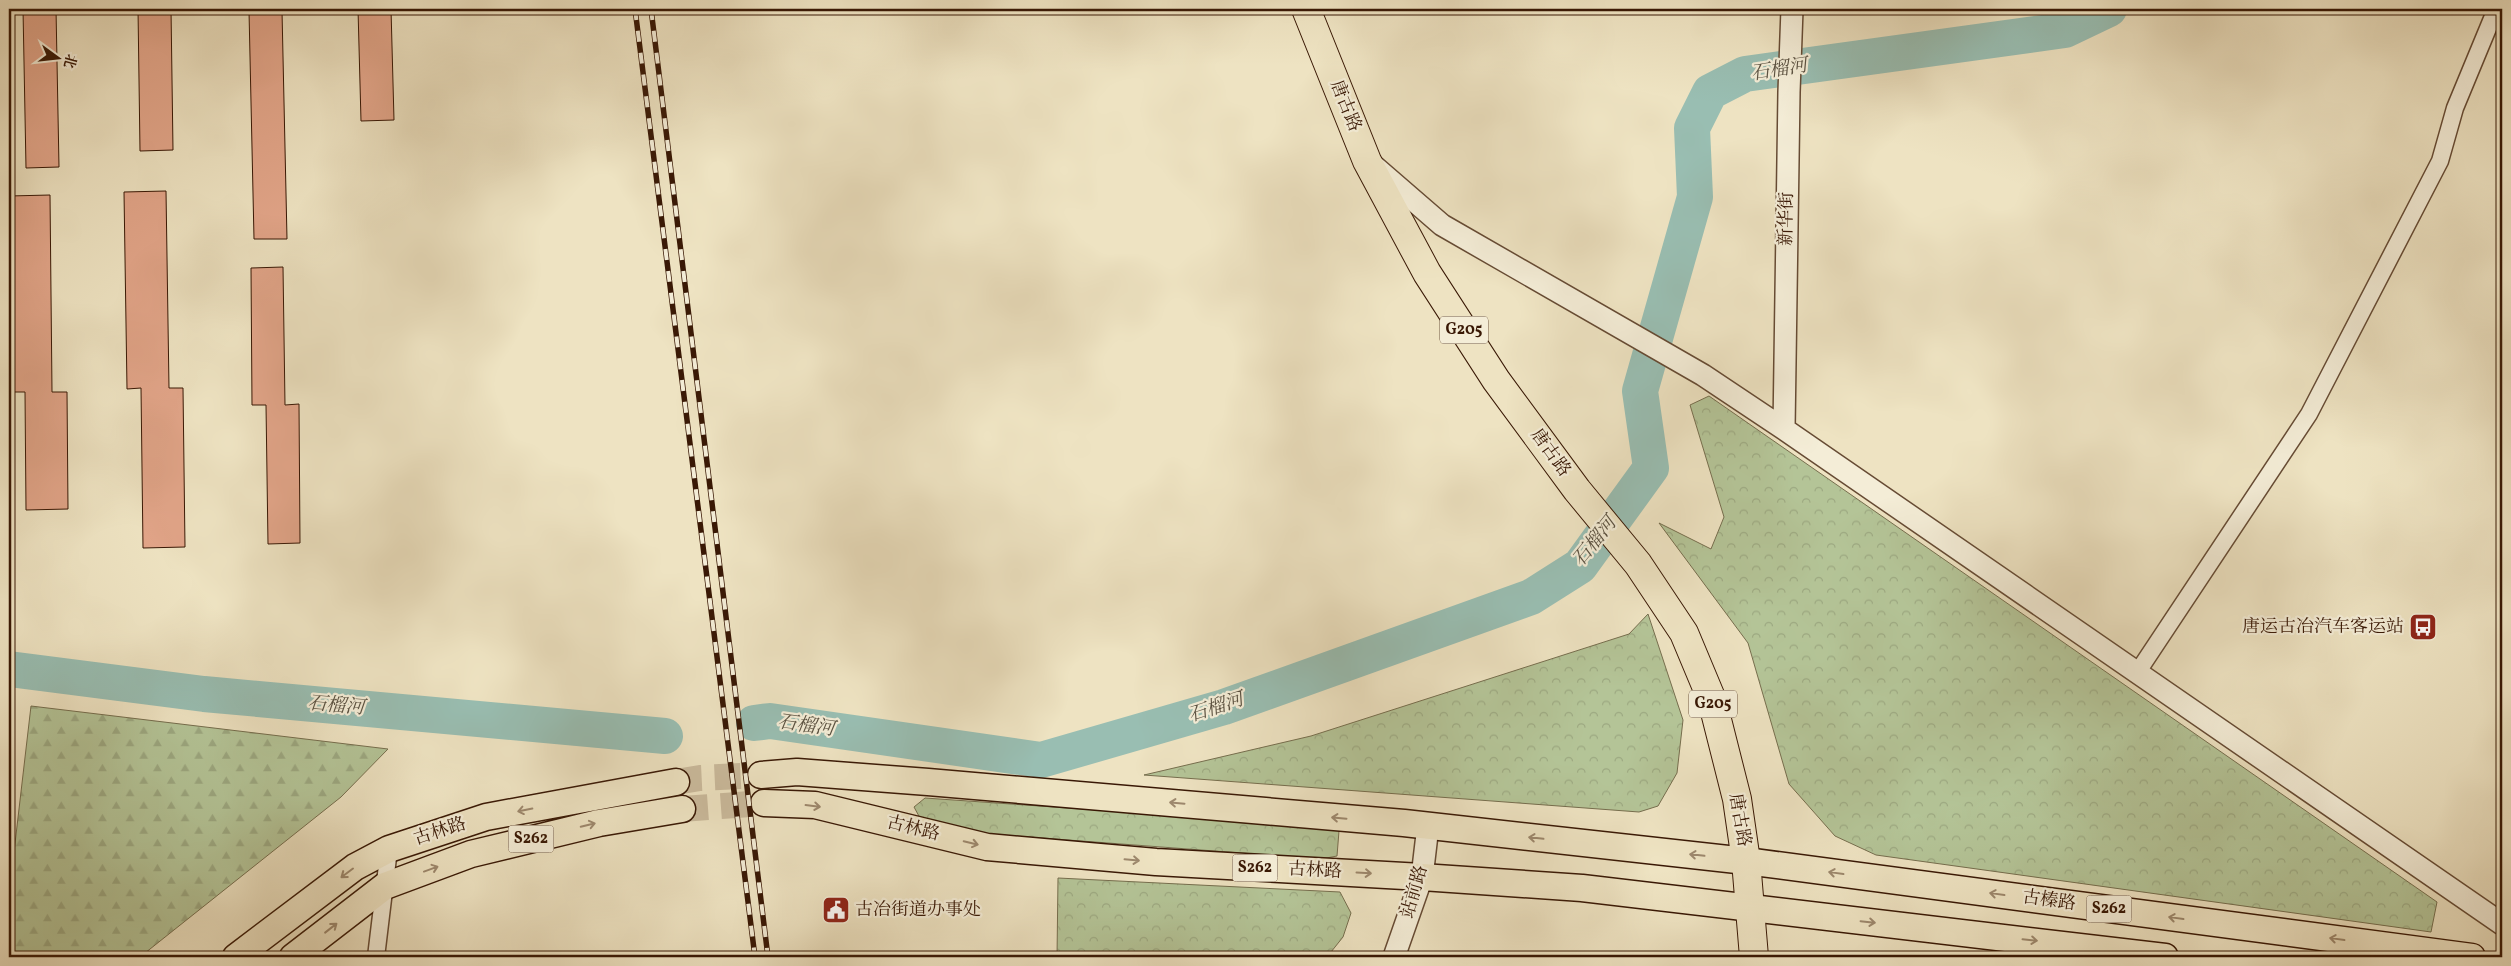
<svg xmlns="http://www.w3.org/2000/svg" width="2511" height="966" font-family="Vollkorn,'Noto Serif SC',serif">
<defs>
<pattern id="forest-firs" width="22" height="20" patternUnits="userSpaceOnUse" patternTransform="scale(1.25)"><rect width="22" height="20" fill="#b4c497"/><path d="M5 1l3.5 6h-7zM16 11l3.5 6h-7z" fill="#9ca881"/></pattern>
<pattern id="park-crowns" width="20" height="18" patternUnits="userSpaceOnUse" patternTransform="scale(1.25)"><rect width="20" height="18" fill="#b4c497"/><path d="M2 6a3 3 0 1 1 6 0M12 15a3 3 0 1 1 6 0" fill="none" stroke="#9ca881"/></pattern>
</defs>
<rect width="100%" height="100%" fill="#eee3c2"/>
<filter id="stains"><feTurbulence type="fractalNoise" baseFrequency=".004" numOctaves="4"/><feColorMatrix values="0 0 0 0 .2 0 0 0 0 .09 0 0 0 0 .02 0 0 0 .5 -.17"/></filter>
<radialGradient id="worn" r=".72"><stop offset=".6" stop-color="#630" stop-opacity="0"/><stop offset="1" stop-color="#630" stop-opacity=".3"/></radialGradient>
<!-- forest -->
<path fill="url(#forest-firs)" stroke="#766e4e" d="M31,706L388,749L341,797L140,957H9V895Z"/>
<!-- park -->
<path fill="url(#park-crowns)" stroke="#766e4e" d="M1709,396L2437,902L2431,932L1876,855L1835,836L1789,784L1748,643L1659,523L1711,549L1724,517L1690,405Z
M1648,614L1683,720L1677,773L1658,806L1639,812L1144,775L1311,736L1629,634Z
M925,798L1325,826L1339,831L1337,856L1321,859L975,833L920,818L914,807Z
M1058,878L1340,892L1351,913L1343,937L1327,957H1057Z"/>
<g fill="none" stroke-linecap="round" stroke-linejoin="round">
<!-- river -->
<path stroke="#99beb2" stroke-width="36" d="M9,669L204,694L665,736
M754,723L770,721L1041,760L1224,707L1531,597L1580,566L1651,468L1640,391L1695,197L1692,128L1710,92L1745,74L2065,30L2109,9"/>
</g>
<!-- building -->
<path fill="#e2a589" stroke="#391805" d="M23,9H56L59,167L26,168Z
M138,9H171L173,150L140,151Z
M358,9H391L394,120L361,121Z
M1848,9H1884V14L1848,13Z
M249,11H282L287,239H254Z
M166,191L169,388H183L185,547L143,548L141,388L127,389L124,192Z
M50,195L52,392H67L68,509L26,510L25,392H11L9,196Z
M283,267L285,405L299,404L300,543L268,544L266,405H252L251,268Z"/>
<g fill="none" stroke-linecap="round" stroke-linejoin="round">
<!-- primary-tunnel -->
<path stroke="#caba9c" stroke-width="26" stroke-dasharray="26 13" stroke-linecap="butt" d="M676,782L700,778L761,775
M682,809L764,803"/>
<!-- minor casing -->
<g stroke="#664b34" stroke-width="19">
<path id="minor" d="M2137,673L2309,414L2440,161L2455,108L2496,9
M376,957L389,849"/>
</g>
<!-- tertiary casing -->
<g stroke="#664b34" stroke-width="24">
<path id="tertiary" d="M1375,167L1442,225L1703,375L1784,429L2502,924
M1784,429L1789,92L1792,9
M1394,957L1422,877L1428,826"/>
</g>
<!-- primary casing -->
<g stroke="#391805" stroke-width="29">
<path id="primary" d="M761,775L797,772L928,782L1404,823L1746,861L2472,957
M764,803L815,805L987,847L1156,862L1422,877L1582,888L2165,957
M236,957L355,867L389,849L486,817L676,782
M293,957L385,886L471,854L599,823L682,809"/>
</g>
<!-- trunk casing -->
<g stroke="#391805" stroke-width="30">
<path id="trunk" d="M1306,9L1367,161L1427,273L1496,380L1577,490L1638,564L1684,633L1712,700L1737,799L1746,861L1754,957"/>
</g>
<!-- minor -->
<use href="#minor" stroke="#f4edd7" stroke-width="16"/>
<!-- tertiary -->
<use href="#tertiary" stroke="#f4edd7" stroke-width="21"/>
<!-- primary -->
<use href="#primary" stroke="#eee3c2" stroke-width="26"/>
<!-- trunk -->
<use href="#trunk" stroke="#eee3c2" stroke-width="28"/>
<!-- rail casing -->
<g stroke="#391805" stroke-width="5.5">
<path id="rail" d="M635,9L755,957
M651,9L768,957"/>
</g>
<!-- rail -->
<use href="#rail" stroke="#f4edd7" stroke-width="4" stroke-dasharray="11" stroke-linecap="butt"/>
</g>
<!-- one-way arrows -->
<defs><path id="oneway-shaft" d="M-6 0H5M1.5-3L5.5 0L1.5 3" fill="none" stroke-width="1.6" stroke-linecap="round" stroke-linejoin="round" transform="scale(1.25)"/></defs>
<g stroke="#9d886d">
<use href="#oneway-shaft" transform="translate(1177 803) rotate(-175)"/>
<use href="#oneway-shaft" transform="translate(813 806) rotate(7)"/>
<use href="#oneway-shaft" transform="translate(525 810) rotate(169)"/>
<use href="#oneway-shaft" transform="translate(1339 818) rotate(-175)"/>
<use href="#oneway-shaft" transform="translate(588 825) rotate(-14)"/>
<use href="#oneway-shaft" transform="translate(1536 838) rotate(-174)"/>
<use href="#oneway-shaft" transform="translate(971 843) rotate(13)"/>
<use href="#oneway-shaft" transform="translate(1697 855) rotate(-174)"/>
<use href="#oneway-shaft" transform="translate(1132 860) rotate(5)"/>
<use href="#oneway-shaft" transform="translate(431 869) rotate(-20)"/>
<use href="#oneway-shaft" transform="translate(347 873) rotate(143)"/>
<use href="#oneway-shaft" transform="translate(1364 873) rotate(3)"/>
<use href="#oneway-shaft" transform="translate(1836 873) rotate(-172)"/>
<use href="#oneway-shaft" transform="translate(1997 894) rotate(-172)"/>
<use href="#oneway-shaft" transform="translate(2176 918) rotate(-172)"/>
<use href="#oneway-shaft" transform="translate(1868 922) rotate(6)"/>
<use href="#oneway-shaft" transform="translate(331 928) rotate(-38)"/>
<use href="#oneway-shaft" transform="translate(2337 939) rotate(-172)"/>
<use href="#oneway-shaft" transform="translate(2030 940) rotate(6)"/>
</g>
<!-- icons -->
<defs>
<g id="bus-square" transform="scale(1.4375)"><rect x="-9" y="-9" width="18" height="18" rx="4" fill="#8f2418" stroke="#f4edd7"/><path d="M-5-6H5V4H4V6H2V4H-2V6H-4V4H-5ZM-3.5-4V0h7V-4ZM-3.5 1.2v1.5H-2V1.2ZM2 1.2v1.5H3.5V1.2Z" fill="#fff"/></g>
<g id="civic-square" transform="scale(1.4375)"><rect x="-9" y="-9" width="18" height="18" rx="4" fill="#8f2418" stroke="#f4edd7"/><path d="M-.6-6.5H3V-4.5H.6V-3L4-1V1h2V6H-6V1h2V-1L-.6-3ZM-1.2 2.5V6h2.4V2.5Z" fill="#fff"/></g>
</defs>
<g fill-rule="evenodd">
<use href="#bus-square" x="2423" y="627"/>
<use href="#civic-square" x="836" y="910"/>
</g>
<g text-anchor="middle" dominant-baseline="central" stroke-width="4.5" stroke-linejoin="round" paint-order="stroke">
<!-- shield labels -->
<g fill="#f4edd7" stroke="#715844" stroke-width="1">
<rect x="1440" y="316.5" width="48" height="27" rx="4"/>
<rect x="1689" y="690.5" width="48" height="27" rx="4"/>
<rect x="508.5" y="825.5" width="45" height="27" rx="4"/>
<rect x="1232.5" y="854.5" width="45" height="27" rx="4"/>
<rect x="2086.5" y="895.5" width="45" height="27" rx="4"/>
</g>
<g font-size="16" font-weight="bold" fill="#391805">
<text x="1464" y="330">G205</text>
<text x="1713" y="704">G205</text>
<text x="531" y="839">S262</text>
<text x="1255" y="868">S262</text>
<text x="2109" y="909">S262</text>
</g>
<!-- street labels -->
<g font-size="18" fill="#391805" stroke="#f4edd7">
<text transform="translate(1345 106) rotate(68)">唐古路</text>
<text transform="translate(1787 219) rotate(-89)">新华街</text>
<text transform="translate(1550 453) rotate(54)">唐古路</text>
<text transform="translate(1739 820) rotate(80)">唐古路</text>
<text transform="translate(913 829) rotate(14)">古林路</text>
<text transform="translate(440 832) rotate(-18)">古林路</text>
<text transform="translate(1315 871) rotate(3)">古林路</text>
<text transform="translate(1415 892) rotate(-74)">站前路</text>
<text transform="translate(2049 901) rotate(8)">古榛路</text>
</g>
<!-- poi labels -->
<g font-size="18" fill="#391805" stroke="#f4edd7" text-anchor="end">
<text x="2404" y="627">唐运古冶汽车客运站</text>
<text x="855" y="910" text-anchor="start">古冶街道办事处</text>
</g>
<!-- water labels -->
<g font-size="19" font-style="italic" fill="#5b5242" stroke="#f4edd7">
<text transform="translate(1779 70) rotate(-9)">石榴河</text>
<text transform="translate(1595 542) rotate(-51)">石榴河</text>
<text transform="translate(336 706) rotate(5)">石榴河</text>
<text transform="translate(1216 708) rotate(-18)">石榴河</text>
<text transform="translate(806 726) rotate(8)">石榴河</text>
</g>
</g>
<!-- margin -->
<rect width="2511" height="966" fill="none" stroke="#eee3c2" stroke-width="30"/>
<rect x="10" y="10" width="2491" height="946" fill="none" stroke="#391805" stroke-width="2.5"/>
<rect x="15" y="15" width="2481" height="936" fill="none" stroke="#391805"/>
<!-- north arrow -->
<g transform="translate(58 58) rotate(105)" stroke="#f4edd7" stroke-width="4" paint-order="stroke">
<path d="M0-4L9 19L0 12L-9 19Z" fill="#391805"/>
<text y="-8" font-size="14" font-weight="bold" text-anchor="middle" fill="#391805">北</text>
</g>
<rect width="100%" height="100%" filter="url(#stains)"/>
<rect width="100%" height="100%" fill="url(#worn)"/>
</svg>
